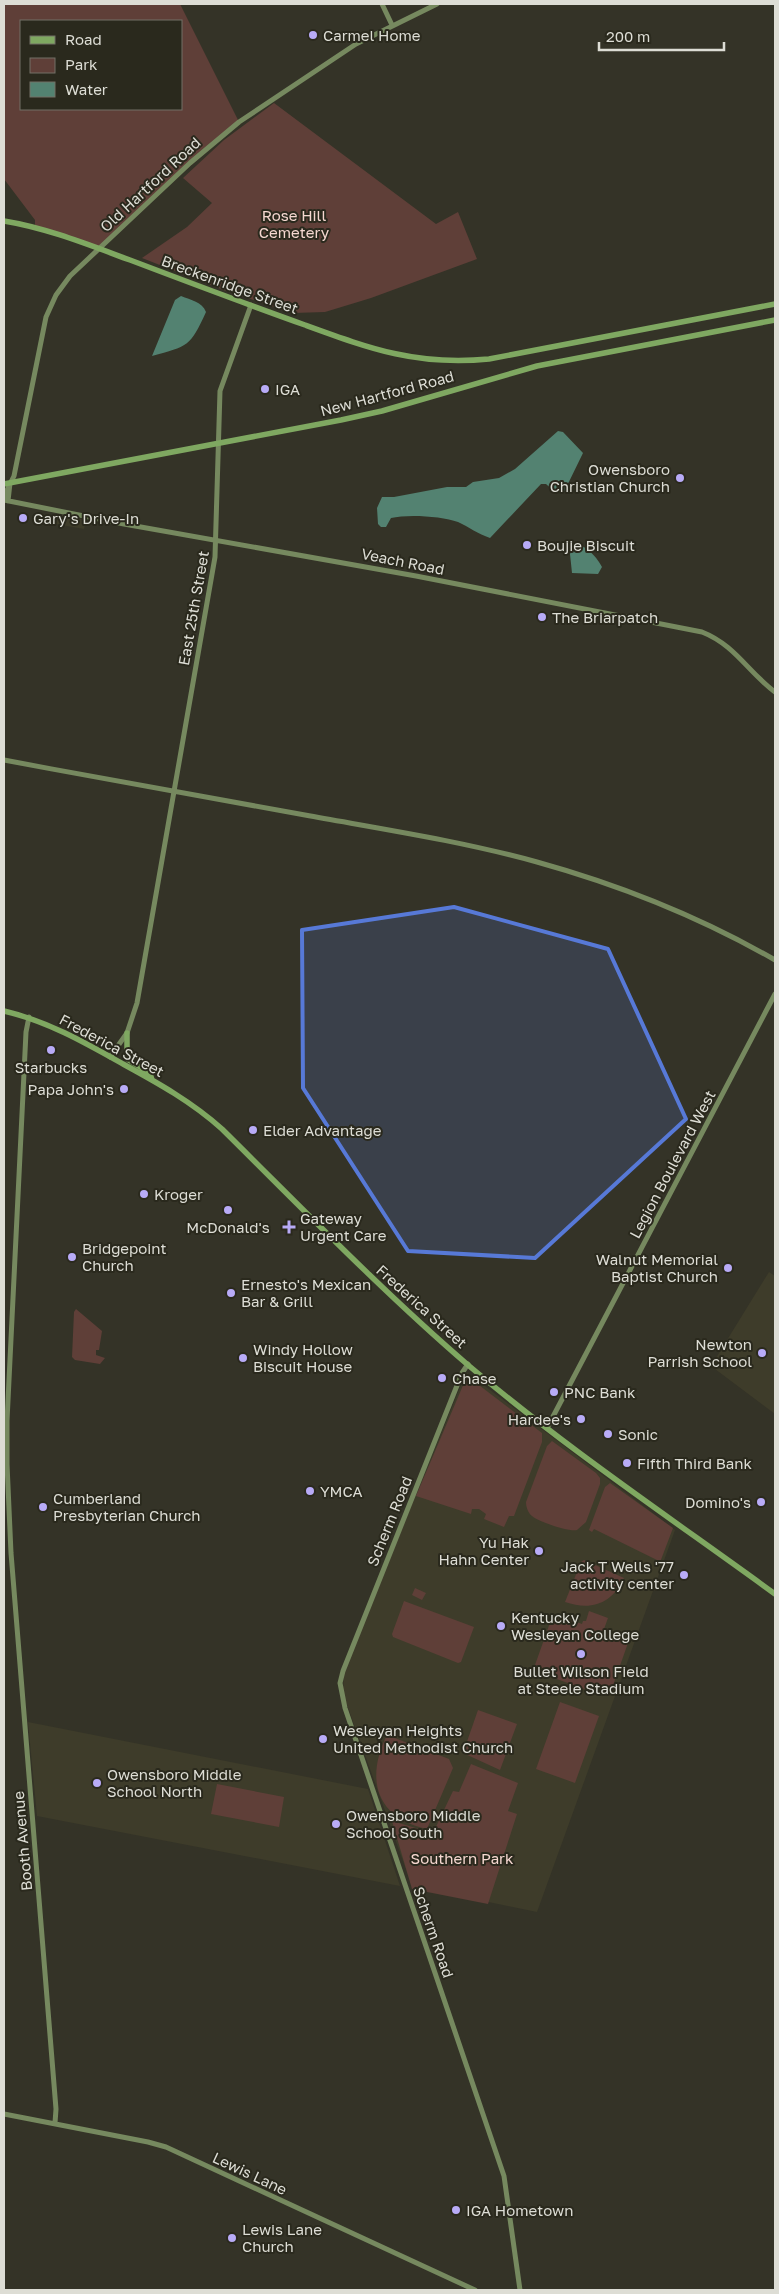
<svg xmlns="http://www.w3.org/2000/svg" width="779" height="2294" font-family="'Golos Text',sans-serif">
<rect width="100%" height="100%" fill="#343327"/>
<!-- built -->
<path fill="#3e3c2a" d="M59,514L86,520L84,529L56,524Z
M769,1272L775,1276V1414L711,1366Z
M466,1373L469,1374L675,1530L537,1912L412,1886L346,1702L343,1690L344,1674L369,1609Z
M28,1722L368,1789L400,1886L37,1816Z"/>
<!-- green -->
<path fill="#5f3f38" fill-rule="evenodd" d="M4,4H180L239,122L98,248L35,227V220L4,179ZM21,21H181V109H21Z
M274,103L436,224L458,212L477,259L371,298L325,312L293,313L226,291L142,258L187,227L212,203L183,178L224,140Z
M76,1309L102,1331L99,1350H96V1355L105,1358L100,1364L75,1360L72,1357L74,1312Z
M467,1376L542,1433V1442L514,1516H509L504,1527L484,1519L486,1514L479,1509H472L471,1514L416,1496Z
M552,1441L596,1473L600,1478V1484L586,1522L577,1530C569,1532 539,1522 532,1516C528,1513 526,1507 526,1502L547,1446Z
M610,1483L673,1528L659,1565V1561L594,1529L592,1532L589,1530L605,1487Z
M584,1560L624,1578C612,1604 591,1611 565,1602L581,1562Z
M415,1588L426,1593L422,1600L412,1595Z
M404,1601L474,1627L461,1662L458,1663L393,1637L392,1634Z
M589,1611L608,1618L604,1629L610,1632L609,1636L628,1643L610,1694L592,1687L590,1691L554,1678L556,1673L535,1665L552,1617L570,1623L571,1620L582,1624L583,1621H586Z
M560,1702L599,1716L575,1783L536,1769Z
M478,1710L517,1724L500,1770L463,1753Z
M387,1735L449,1759L453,1768L427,1829C376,1818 365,1779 387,1735Z
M471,1764L518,1783L508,1811L517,1814L488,1904L412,1889L392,1821L433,1833L453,1791L459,1792Z
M217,1784L284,1797L279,1827L211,1814Z"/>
<!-- water -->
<path fill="#538271" d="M181,296C191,300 202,302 206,312C190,347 188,346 152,356L175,300Z
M558,431L563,432L583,453L564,492L556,493L546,484H541L490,538C478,534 469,527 458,522C442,516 407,514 391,518L386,527H381L378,524L377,508L382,497H394L447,487H466L473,482L499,478L515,469Z
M575,544C587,545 598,559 602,567L598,574L572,573L570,554Z"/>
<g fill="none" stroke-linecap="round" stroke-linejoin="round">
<!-- secondary -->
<path stroke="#76895f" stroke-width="5" d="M382,4L392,25
M4,496L14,476L46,317L56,295L70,276L190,163L239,122L356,44L437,4
M4,500L124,524L416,576L702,632C735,645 748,672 775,692
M8,501L10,483
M4,760C104,779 204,797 305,815C382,829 461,841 537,862C620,885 700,917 775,960
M29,1017L26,1032L7,1421V1464L11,1553L56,2109L55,2123
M110,1057L127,1033L137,1003L215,557L220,391L251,305
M468,1364L462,1373L343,1671L340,1683L345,1708L504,2176L520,2290
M547,1428L775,994
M4,2114L148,2142L166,2147L475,2290"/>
<!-- primary -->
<path stroke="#7fa861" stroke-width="5.5" d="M4,221C47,228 89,245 130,260C188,282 246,304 305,325C371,349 417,366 489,359L775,304
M4,484L341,420L382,411L537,366L775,320
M4,1011C47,1021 84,1042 123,1064C158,1083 192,1102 222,1129C303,1209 382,1291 468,1365C566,1448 672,1519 775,1594
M127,1033V1059L150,1073L152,1080"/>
</g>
<!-- marked area -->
<path fill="#5779d7" fill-opacity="0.2" stroke="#5779d7" stroke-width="4" stroke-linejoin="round" d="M454,907L608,949L686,1119L535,1258L408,1251L303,1088L302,930Z"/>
<!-- markers -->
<g fill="#b8abf7" stroke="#2a291d" stroke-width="2">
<circle cx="313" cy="35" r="5"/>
<circle cx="265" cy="389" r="5"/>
<circle cx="680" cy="478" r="5"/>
<circle cx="23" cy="518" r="5"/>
<circle cx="527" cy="545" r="5"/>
<circle cx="542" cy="617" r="5"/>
<circle cx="51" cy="1050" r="5"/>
<circle cx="124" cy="1089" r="5"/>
<circle cx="253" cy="1130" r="5"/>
<circle cx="144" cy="1194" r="5"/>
<circle cx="228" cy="1210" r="5"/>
<path d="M286.5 1219.5h5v5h5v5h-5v5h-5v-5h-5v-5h5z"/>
<circle cx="72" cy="1257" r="5"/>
<circle cx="728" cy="1268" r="5"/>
<circle cx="231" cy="1293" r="5"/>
<circle cx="762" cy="1353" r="5"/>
<circle cx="243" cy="1358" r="5"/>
<circle cx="442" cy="1378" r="5"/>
<circle cx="554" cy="1392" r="5"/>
<circle cx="581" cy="1419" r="5"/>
<circle cx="608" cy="1434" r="5"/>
<circle cx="627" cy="1463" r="5"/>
<circle cx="310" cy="1491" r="5"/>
<circle cx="761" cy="1502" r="5"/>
<circle cx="43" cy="1507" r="5"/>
<circle cx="539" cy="1551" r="5"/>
<circle cx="684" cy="1575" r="5"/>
<circle cx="501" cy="1626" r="5"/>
<circle cx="581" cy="1654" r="5"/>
<circle cx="323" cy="1739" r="5"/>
<circle cx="97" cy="1783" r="5"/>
<circle cx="336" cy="1824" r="5"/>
<circle cx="456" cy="2210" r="5"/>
<circle cx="232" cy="2238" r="5"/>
</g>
<g text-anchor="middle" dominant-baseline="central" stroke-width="4" stroke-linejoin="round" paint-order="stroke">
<!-- poi labels -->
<g font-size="15" fill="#ddddd5" stroke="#2a291d" text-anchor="start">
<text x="323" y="35">Carmel Home</text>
<text x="275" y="389">IGA</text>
<text x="670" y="469" text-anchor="end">Owensboro<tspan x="670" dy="17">Christian Church</tspan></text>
<text x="33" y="518">Gary's Drive-In</text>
<text x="537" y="545">Boujie Biscuit</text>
<text x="552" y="617">The Briarpatch</text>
<text x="51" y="1067" text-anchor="middle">Starbucks</text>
<text x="114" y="1089" text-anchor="end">Papa John's</text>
<text x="263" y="1130">Elder Advantage</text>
<text x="154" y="1194">Kroger</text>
<text x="300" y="1218">Gateway<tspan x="300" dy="17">Urgent Care</tspan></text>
<text x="228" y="1227" text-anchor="middle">McDonald's</text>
<text x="82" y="1248">Bridgepoint<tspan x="82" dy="17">Church</tspan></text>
<text x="718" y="1259" text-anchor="end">Walnut Memorial<tspan x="718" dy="17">Baptist Church</tspan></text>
<text x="241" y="1284">Ernesto's Mexican<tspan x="241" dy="17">Bar &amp; Grill</tspan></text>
<text x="752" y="1344" text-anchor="end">Newton<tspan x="752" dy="17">Parrish School</tspan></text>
<text x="253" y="1349">Windy Hollow<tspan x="253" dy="17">Biscuit House</tspan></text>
<text x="452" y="1378">Chase</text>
<text x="564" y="1392">PNC Bank</text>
<text x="571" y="1419" text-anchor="end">Hardee's</text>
<text x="618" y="1434">Sonic</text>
<text x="637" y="1463">Fifth Third Bank</text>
<text x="320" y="1491">YMCA</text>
<text x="53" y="1498">Cumberland<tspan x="53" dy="17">Presbyterian Church</tspan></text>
<text x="751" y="1502" text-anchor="end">Domino's</text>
<text x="529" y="1542" text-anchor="end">Yu Hak<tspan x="529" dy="17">Hahn Center</tspan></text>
<text x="674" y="1566" text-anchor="end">Jack T Wells '77<tspan x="674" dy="17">activity center</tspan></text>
<text x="511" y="1617">Kentucky<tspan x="511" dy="17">Wesleyan College</tspan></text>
<text x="581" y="1671" text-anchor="middle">Bullet Wilson Field<tspan x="581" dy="17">at Steele Stadium</tspan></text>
<text x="333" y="1730">Wesleyan Heights<tspan x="333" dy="17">United Methodist Church</tspan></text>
<text x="107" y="1774">Owensboro Middle<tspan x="107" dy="17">School North</tspan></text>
<text x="346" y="1815">Owensboro Middle<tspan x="346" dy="17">School South</tspan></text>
<text x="466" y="2210">IGA Hometown</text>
<text x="242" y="2229">Lewis Lane<tspan x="242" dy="17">Church</tspan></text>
</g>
<!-- street labels -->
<g font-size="15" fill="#ddddd5" stroke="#2a291d">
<text transform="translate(150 184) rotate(-43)">Old Hartford Road</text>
<text transform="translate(230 284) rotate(20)">Breckenridge Street</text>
<text transform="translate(387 393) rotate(-15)">New Hartford Road</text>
<text transform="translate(403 561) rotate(11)">Veach Road</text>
<text transform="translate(193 608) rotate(-80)">East 25th Street</text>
<text transform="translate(112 1045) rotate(28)">Frederica Street</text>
<text transform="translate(672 1164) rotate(-62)">Legion Boulevard West</text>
<text transform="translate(422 1306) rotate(42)">Frederica Street</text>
<text transform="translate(389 1521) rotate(-68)">Scherm Road</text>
<text transform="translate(22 1841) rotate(-95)">Booth Avenue</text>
<text transform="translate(434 1932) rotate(71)">Scherm Road</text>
<text transform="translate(250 2173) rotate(25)">Lewis Lane</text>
</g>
<!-- park labels -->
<g font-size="15" fill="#f5d7d0" stroke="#2a291d">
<text x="294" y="215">Rose Hill<tspan x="294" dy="17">Cemetery</tspan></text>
<text x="462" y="1858">Southern Park</text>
</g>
</g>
<!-- border -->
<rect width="779" height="2294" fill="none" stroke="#ddddd5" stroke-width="10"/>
<!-- legend -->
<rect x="20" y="20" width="162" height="90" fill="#2a291d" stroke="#727167"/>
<rect x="30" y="36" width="25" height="8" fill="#7fa861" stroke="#727167"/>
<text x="65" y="45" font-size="15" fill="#ddddd5">Road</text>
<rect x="30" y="58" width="25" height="15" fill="#5f3f38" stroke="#727167"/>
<text x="65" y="70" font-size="15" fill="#ddddd5">Park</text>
<rect x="30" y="82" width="25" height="15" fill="#538271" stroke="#727167"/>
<text x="65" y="95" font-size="15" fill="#ddddd5">Water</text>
<!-- scale -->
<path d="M599 42v8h125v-8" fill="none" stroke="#ddddd5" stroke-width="2.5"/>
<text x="606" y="42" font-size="15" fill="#ddddd5" stroke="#2a291d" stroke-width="4" paint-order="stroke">200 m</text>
</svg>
